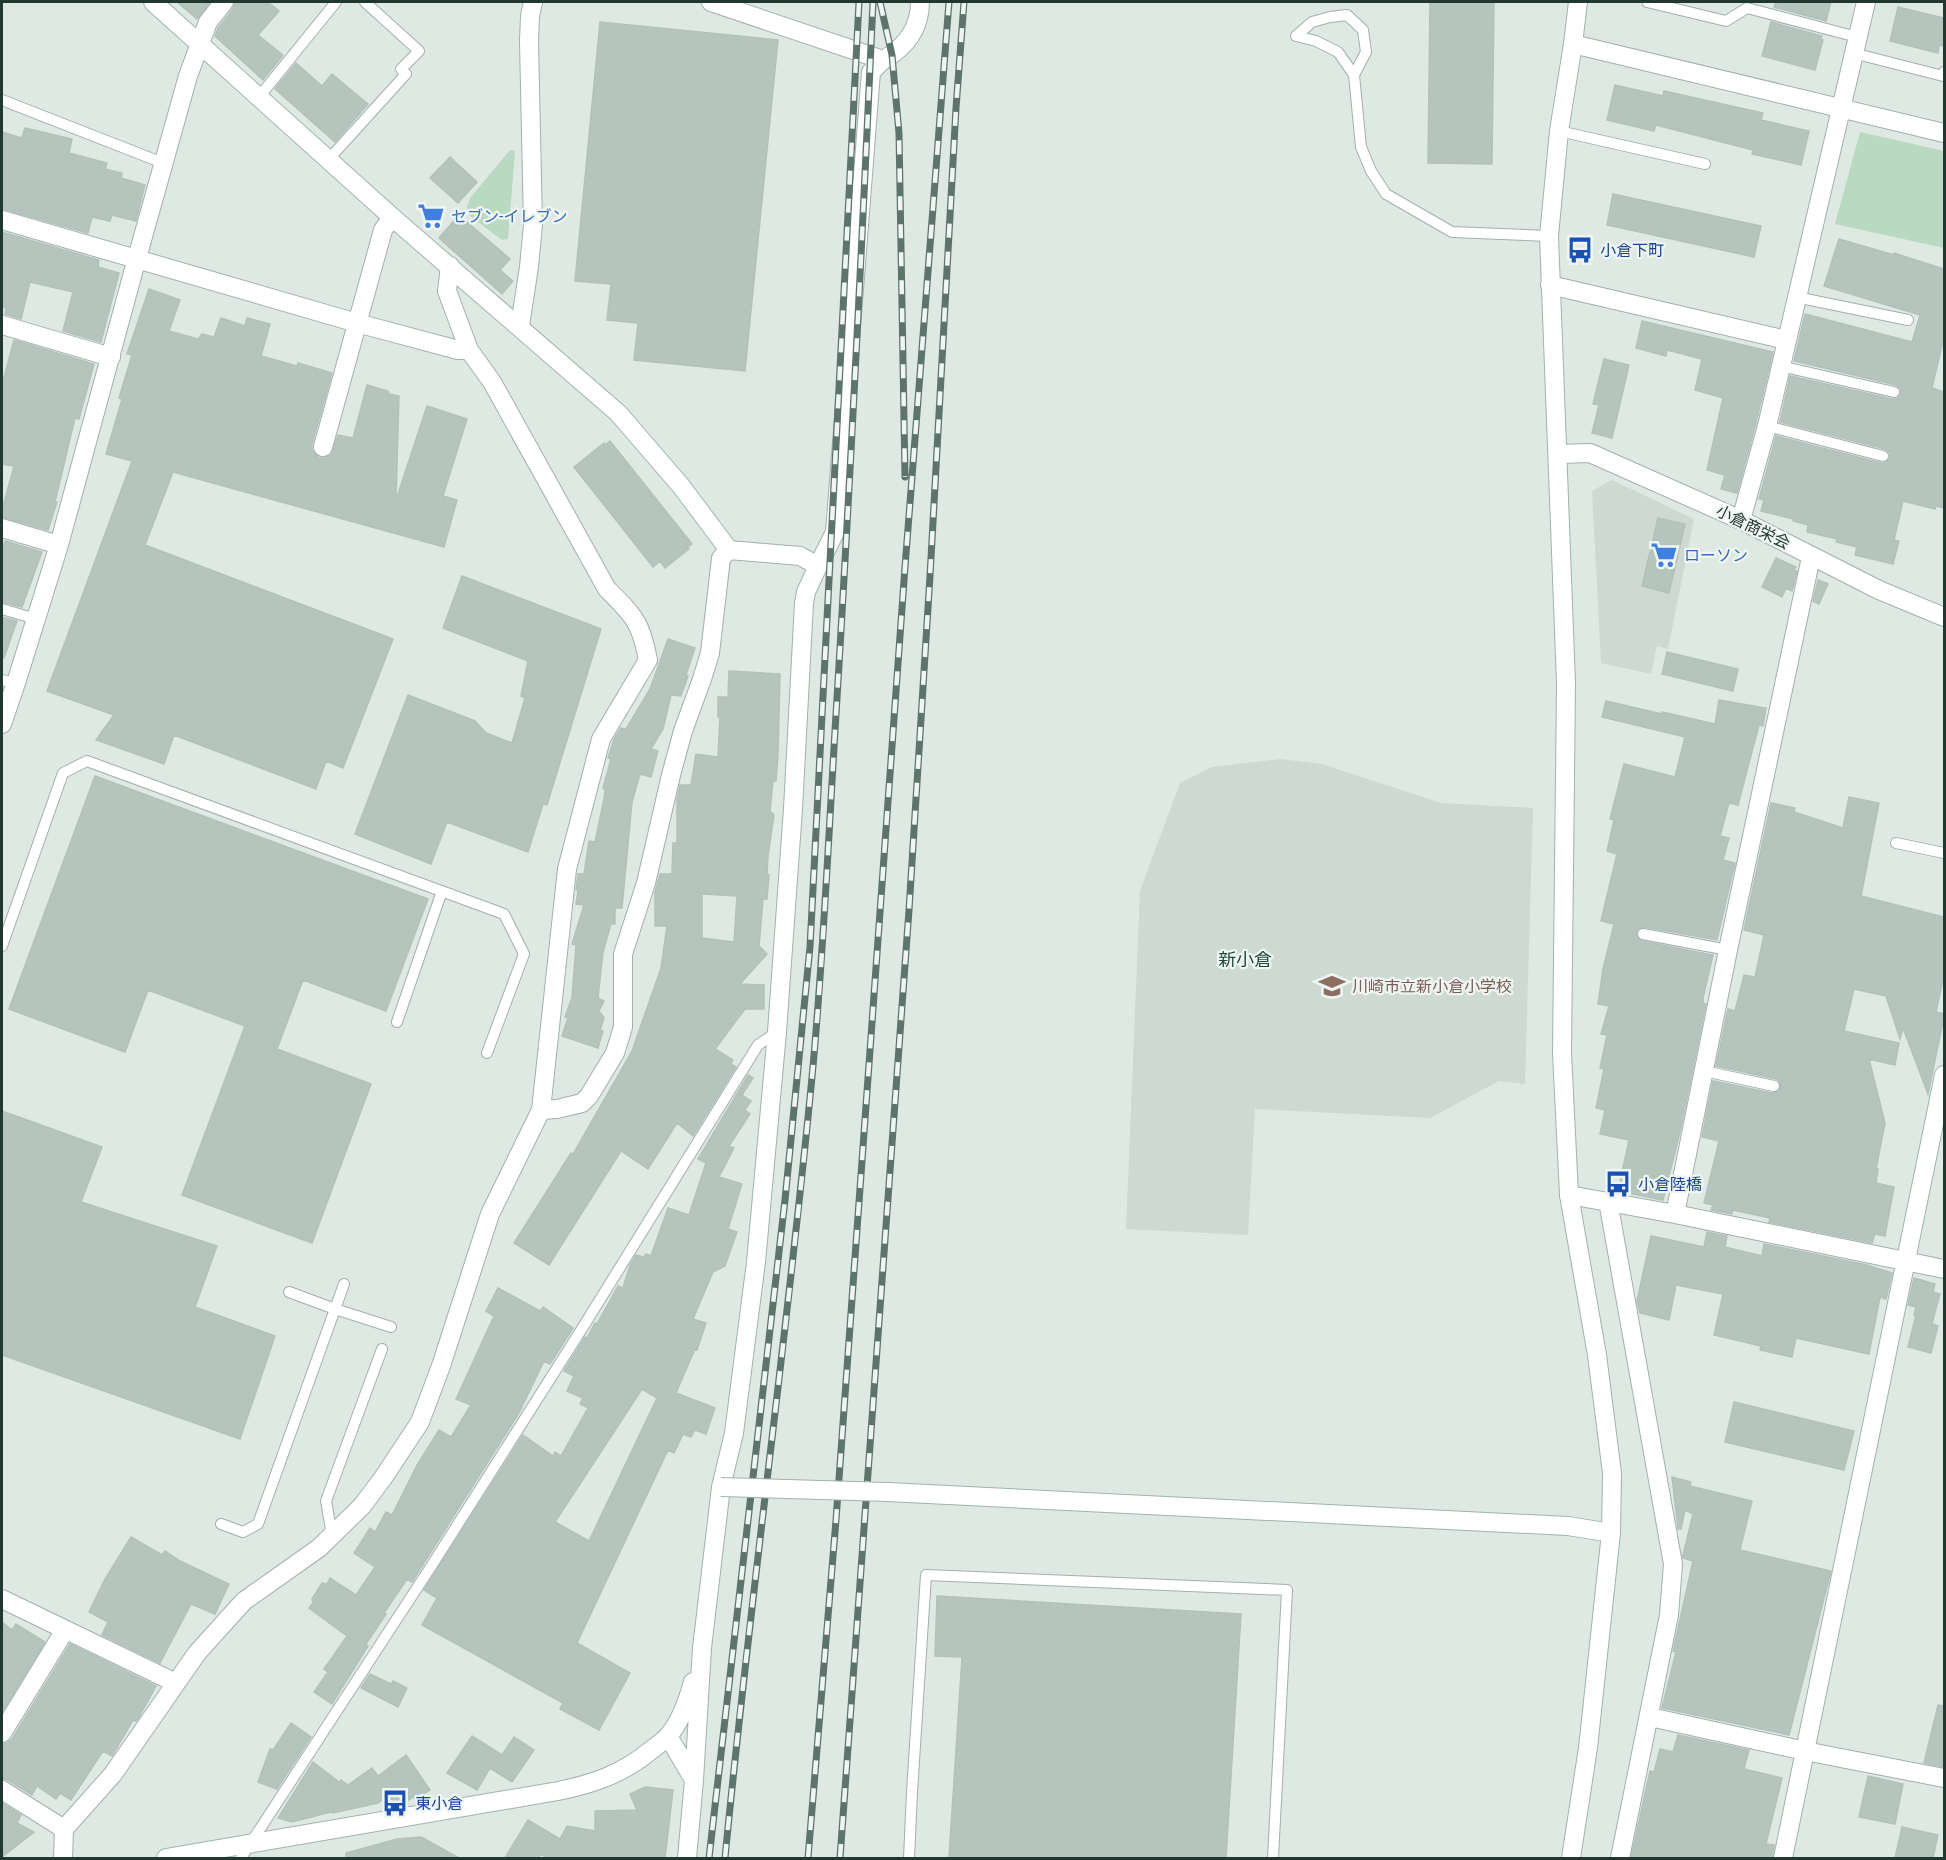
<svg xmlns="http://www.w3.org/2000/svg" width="1946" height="1860" font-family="Roboto,'Noto Sans JP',sans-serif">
<rect width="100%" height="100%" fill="#dfe9e4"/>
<!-- built -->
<path fill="#ced9d3" d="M1612,480L1694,519L1668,649L1657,646L1651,674L1601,663L1592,491Z
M1281,759L1322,764L1441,803L1533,808L1525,1084L1499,1081L1430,1118L1255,1109L1248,1235L1126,1229L1140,891L1180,783L1212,767Z"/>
<!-- green -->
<path fill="#b9d9c0" d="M1860,132L1944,151V248L1835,224Z
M510,150L515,151L508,239L502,240L470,216L467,207L470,198Z"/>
<!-- building -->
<path fill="#b5c4bd" stroke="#b2c2bb" stroke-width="1.5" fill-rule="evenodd" d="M177,2H210L197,19Z
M235,2H268L279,11L258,35L283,55L263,80L215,36L218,28L233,9Z
M1430,2H1494L1492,164L1428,163Z
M1776,2H1831L1826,21L1774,7Z
M1898,7L1944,18V46L1939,45L1938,53L1890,41Z
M600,22L778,40L745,371L634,360L638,323L607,320L611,284L575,281Z
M1771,22L1822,36L1821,39L1823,40L1815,70L1762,56Z
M296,63L322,86L332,74L368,104L335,142L275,89Z
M1615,85L1663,96L1664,91L1763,113L1761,120L1809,131L1801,165L1752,154L1753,150L1656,125L1654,131L1607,120Z
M25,128L72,139L69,153L107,163L105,169L122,173L121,178L145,185L136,221L112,215L110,221L92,217L88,233L2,209V132L22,138Z
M450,157L477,182L458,203L430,178Z
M1613,194L1761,226L1754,257L1607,225Z
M459,215L510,259L500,270L513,281L502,294L439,238Z
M2,232L99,260L98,267L119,273L101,342L63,331L73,292L30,282L21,319L5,314L6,308L2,307Z
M1839,239L1894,255V253L1944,269V337L1932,388L1944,392V508L1936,506L1935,509L1903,501L1894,540L1899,541L1893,564L1855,555L1857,547L1836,542L1837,539L1807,532L1808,525L1793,521V519L1761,511L1764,500L1759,499L1776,436L1881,463H1886L1890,458V453L1885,449L1780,422L1790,376L1892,399H1897L1901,394V389L1896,385L1794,361L1805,314L1912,342L1920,315L1824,286Z
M149,289L180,300L169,331L198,339L202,334L214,337L221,318L245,326L247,318L270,324L261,356L297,366L298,363L332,373L312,444V450L319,458H325L331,455L338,435L353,438L367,385L388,391L389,394L399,396L396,500L427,406L467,419L443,496L457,500L444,547L173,472L145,545L393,639L343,768L326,761L316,789L174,735L164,764L96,740L114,715L47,691L132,461L106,454L122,399L119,398L132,355L127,354Z
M1642,321L1773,352L1756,423L1737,493L1721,489L1725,475L1707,470L1723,398L1695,390L1702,359L1667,350L1666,356L1636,348Z
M14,340L94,364L79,419L75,418L55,502H57L48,530L2,517V510L14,466L2,464V385Z
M1604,359L1629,365L1612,438L1592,433L1599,405L1593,404Z
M610,441L692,544L687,548L689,549L665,568L660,561L653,567L574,467L604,443L605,445Z
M1658,518L1685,524L1669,593L1642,586Z
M5,541L42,552L22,607L2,602V552Z
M1776,558L1796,567L1794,570L1797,571L1792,591L1786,588L1782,597L1762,587Z
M462,576L601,629L547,805L543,804L528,852L447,822L431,864L355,834L408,695L475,721L486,733L512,743L525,698L521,696L528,661L443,628Z
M1818,580L1828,584L1819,604L1813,601Z
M2,617L17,621L4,658H2Z
M668,639L695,648L686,675L688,676L681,696L671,695L663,729L651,749L658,751L651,777L640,774L632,802L622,908H615V924H611L603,952L598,998L604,1001L599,1011L604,1018L600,1030L603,1031L598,1048L562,1036L568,1018L565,1017L572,997L576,945L572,944L584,905L576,904L578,891L576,889L578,874H584L589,841L595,842L604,799L605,790L603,788L611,759L608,758L614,739L621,728L626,729L650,689Z
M1667,652L1738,669L1733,691L1662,674Z
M729,671L780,674L778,755L776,781H773L770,811L774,815L768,856L767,874L769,875L767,899H763L759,946L767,954L740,984L764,985V1009H745L715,1049L733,1060L731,1064L736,1067L693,1136L677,1123L648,1169L621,1151L549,1265L514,1243L571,1153L573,1154L632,1051L661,968L667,926H655V892L660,874H672L673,843H677V800L680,785H691L696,754L718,757L720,717H718V697H728ZM702,894L737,896L734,942L702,938Z
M1719,700L1766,708L1763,726L1759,725L1738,805L1729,803L1720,836L1729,838L1723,860L1735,863L1717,940L1644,927L1638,929L1636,933L1638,939L1642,941L1713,955L1703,998V1003L1706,1004L1680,1132L1663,1200L1618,1191L1629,1140L1600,1134L1605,1110L1596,1108L1604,1069L1600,1068L1607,1035L1601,1034L1609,1006L1598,1004L1603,969L1614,924L1601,921L1617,854L1607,851L1614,820L1610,819L1624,764L1675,777L1685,737L1602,717L1606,701L1662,714V712L1715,724Z
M95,776L428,899L386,1011L303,980L277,1049L371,1084L312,1243L182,1195L245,1026L148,990L125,1052L9,1009Z
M1849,797L1879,803L1861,896L1944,917V975L1936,1012L1944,1014V1017L1928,1094L1903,1028L1900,1039L1886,996L1854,989L1844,1031L1899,1043L1895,1065L1869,1059L1885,1123L1876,1169H1878L1876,1183L1894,1187L1885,1236L1875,1234L1872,1243L1769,1222L1770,1218L1733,1210L1732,1214L1711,1210L1713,1205L1704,1203L1719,1141L1702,1137L1713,1081L1772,1093L1779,1091L1781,1087L1779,1081L1776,1079L1716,1066L1728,1009L1735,1011L1744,975L1755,977L1764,935L1744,930L1771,803L1795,808L1794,812L1843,828Z
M748,1075L753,1078L742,1095L751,1101L745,1110L750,1114L729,1146L734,1148L719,1177L742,1184L728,1229L737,1232L725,1266L713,1272L693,1319L706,1323L697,1350L695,1349L676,1393L715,1408L706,1434L695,1430L691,1437L683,1434L674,1453L668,1450L577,1643L630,1673L599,1730L560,1709L563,1703L422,1625L437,1598L424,1590L523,1435L553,1456L555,1452L561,1456L588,1408L580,1404L583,1398L567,1391L574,1376L564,1371L585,1337L587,1338L595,1323L597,1324L618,1286L623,1288L630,1265L636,1255L644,1257L646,1254L651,1256L668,1208L689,1215L706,1163L698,1159ZM642,1389L657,1398L589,1541L555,1522Z
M2,1111L102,1147L81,1202L217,1246L195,1307L275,1336L240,1439L2,1355Z
M1707,1232L1727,1236L1725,1247L1762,1256L1764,1244L1867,1265L1892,1273L1886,1299L1880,1297L1869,1354L1796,1338L1792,1357L1760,1350L1761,1346L1714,1335L1723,1294L1676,1285L1669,1320L1640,1313L1637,1301L1651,1236L1704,1247Z
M1914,1278L1935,1284L1933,1292L1940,1294L1932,1324L1938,1326L1931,1353L1908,1347L1916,1315H1914L1916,1307L1908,1305Z
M498,1288L540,1311L543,1307L573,1328L550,1364L544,1361L519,1413L412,1582L407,1579L384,1613L386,1614L366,1644L368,1646L332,1704L314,1692L328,1672L324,1669L347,1636L309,1608L313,1603L312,1599L322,1583L327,1584L330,1578L356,1595L375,1567L354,1553L370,1528L375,1532L386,1512L392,1515L417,1465L439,1430L451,1437L471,1405L456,1399L494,1316L486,1311Z
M1734,1402L1854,1431L1844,1470L1725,1442Z
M1672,1477L1691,1482L1690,1486L1752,1501L1740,1550L1831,1571L1789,1735L1662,1708L1676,1652L1673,1651L1693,1561L1683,1558V1555L1693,1514L1685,1510L1681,1529H1678Z
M131,1537L162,1555L165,1551L180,1561L229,1584L215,1614L191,1604L160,1663L102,1635L108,1622L89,1612L105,1579Z
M937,1596L1241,1614L1226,1858H949L962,1657L935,1656Z
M2,1622L12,1630L16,1624L45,1642L2,1712Z
M70,1644L156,1686L138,1719L136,1721L133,1720L112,1756L103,1751L71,1800L60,1793L56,1799L37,1786L32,1795L8,1780L2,1779V1744L7,1743L12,1739Z
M370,1674L391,1684L393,1681L407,1688L398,1707L361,1688Z
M1938,1705L1944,1706V1767L1924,1763Z
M291,1723L311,1737L277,1789L258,1782L270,1749L273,1750Z
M1678,1735L1749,1750L1744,1769L1782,1778L1766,1844L1774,1845L1772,1858H1631L1650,1771L1654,1772L1660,1749L1673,1752Z
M472,1736L502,1755L514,1737L534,1750L512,1782L490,1768L477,1790L447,1773Z
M406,1755L430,1790L415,1799L413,1797L406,1802L402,1798L396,1804L388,1796L378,1803L333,1813L331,1812L292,1822L278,1818L313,1762L339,1782L341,1780L348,1785L372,1768L378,1776Z
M1868,1776L1903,1784L1895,1824L1859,1817Z
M645,1787L673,1790L665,1858H550V1857L540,1855L538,1858H505L528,1820L560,1839L567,1826L595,1831V1811L637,1810L630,1794Z
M2,1803L21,1815L17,1823L34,1832L2,1857Z
M1902,1827L1938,1835L1933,1858H1895Z
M421,1837L459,1858H346V1853L397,1839Z"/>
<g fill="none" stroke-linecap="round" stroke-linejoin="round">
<!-- lane casing -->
<g stroke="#a2b0ab" stroke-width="12">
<path id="lane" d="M1647,2L1726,21L1747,8L1857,37
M1853,53L1943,76L1944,72
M1354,75L1366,52L1363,30L1347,15L1330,17L1312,22L1296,36L1316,41L1338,52L1354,75L1361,147L1371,171L1386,194L1452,232L1549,236
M259,97L336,2
M2,100L163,163
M1559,131L1705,164
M329,159L406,74L401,69L419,51L365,2
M1796,297L1908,320
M1780,366L1894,392
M1767,426L1883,456
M2,609L36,619
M2,680L16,683
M1896,843L1944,853
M1643,934L1728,950
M2,946L63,773L87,761L504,914L524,954L487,1053
M397,1022L442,891
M1704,1071L1774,1086
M344,1284L335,1309L391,1327
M221,1524L243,1532L258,1524L335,1309L289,1292
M332,1535L326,1501L382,1349
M241,1858L432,1565L583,1327L758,1045L777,1032
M909,1858L912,1792L926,1575L1287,1590L1273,1858"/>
</g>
<!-- street casing -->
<g stroke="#a2b0ab" stroke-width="20">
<path id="street" d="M1573,44L1944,133
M2,220L357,323L458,350H469
M1550,285L1786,340
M2,325L111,357
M323,447L383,230L392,217
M1558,454L1590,453L1741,520L1879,590L1944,617
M1741,520L1767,426L1866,2
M2,528L59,545
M2,724L16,683L59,545L137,258L188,76L208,22L224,2
M541,1110L557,1109L582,1103L589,1096L615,1053L623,1027V954L646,883L671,775L683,731L702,679L710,653L721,558L729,550L800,556L818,566L835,532L871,72L883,60
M1569,1195L1675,1214L1944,1269
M1608,1201L1673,1564L1669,1615L1620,1858
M1675,1214L1728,950L1811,557
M2,1599L176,1683
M1650,1717L1805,1751L1944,1778
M2,1733L65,1630
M2,1790L64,1829
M63,1858L64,1829L113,1774L197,1653L244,1601L319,1548L362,1506L383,1478L420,1422L441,1366L490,1214L541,1110L567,869L601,739L648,660C641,622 634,616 607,589L492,382L469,350L447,291L450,266"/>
</g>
<!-- secondary casing -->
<g stroke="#9fb4ab" stroke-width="20">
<path id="secondary" d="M153,2L392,217L618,413L681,486L729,550
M711,2L883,60C906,47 920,29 920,2
M520,326L529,267L533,225L529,41L530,16L533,2
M888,1492L1568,1526L1611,1533
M668,1736L694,1780L687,1858
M694,1780L702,1648L721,1487L734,1433L756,1262L777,1032L793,809L804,603L806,592L818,566
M166,1858L558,1791C593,1784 622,1774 650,1751C656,1746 663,1742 668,1736C681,1722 688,1700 693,1682
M1571,1858L1588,1748L1611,1533L1612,1473L1597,1355L1569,1195L1562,1053L1566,683L1549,236L1559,131L1573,44L1578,2
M1783,1858L1944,1075"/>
</g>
<!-- lane -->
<use href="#lane" stroke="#fff" stroke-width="10"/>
<!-- street -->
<use href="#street" stroke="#fff" stroke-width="18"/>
<!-- secondary -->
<use href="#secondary" stroke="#fff" stroke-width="18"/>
<!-- rail casing -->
<g stroke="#5c746c" stroke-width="7">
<path id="rail" d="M880,2L892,55L899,133L905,477
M709,1858L785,1200L810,947L859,2
M725,1858C750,1598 787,1338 812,1077C823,962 828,846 835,731C850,488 862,245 873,2
M808,1858L836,1520L905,567L949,2
M840,1858L909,910L930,576L956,108L964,2"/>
</g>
<!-- rail -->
<use href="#rail" stroke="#eff6f2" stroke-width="4.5" stroke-dasharray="14" stroke-linecap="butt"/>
<!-- secondary-bridge casing -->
<g stroke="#9fb4ab" stroke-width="20" stroke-linecap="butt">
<path id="secondary-bridge" d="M721,1487L888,1492"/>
</g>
<!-- secondary-bridge -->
<use href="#secondary-bridge" stroke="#fff" stroke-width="18"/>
</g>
<!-- icons -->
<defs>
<g id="supermarket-bare" transform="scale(2.07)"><path d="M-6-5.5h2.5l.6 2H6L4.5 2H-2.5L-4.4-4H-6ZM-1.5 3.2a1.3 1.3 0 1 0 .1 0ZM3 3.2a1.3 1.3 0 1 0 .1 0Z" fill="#3f7fe0" stroke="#eff6f2" stroke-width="2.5" paint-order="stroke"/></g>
<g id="bus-bare" transform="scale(2.07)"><path d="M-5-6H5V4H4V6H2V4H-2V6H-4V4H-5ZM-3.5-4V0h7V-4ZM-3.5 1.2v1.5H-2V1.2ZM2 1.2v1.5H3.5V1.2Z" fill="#1a4fb4" stroke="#eff6f2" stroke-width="2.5" paint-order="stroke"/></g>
<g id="school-bare" transform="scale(2.07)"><path d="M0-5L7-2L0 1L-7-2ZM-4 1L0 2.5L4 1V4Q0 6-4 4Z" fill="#8d6e63" stroke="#eff6f2" stroke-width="2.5" paint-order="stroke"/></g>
</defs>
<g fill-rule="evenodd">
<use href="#supermarket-bare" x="431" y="216"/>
<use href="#bus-bare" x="1580" y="250"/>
<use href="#supermarket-bare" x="1664" y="555"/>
<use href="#school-bare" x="1332" y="986"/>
<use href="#bus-bare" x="1618" y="1184"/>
<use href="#bus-bare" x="395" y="1803"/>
</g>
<g text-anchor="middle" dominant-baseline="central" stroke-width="4.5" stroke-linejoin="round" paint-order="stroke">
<!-- shop labels -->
<g font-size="16" fill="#366cbe" stroke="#eff6f2" text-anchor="start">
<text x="451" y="216">セブン-イレブン</text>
<text x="1684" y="555">ローソン</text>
</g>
<!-- transit labels -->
<g font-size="16" fill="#164399" stroke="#eff6f2" text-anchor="start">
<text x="1600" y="250">小倉下町</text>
<text x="1638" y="1184">小倉陸橋</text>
<text x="415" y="1803">東小倉</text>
</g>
<!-- street labels -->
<g font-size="16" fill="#213831" stroke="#eff6f2">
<text transform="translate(1753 527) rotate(26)">小倉商栄会</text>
</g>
<!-- education labels -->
<g font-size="16" fill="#785e54" stroke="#eff6f2" text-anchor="start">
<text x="1352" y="986">川崎市立新小倉小学校</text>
</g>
<!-- neighbourhood labels -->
<g font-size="18" fill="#1f483c" stroke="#eff6f2">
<text x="1245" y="959">新小倉</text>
</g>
</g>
<!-- border -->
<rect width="1946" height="1860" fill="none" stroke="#213831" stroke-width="6"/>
</svg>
